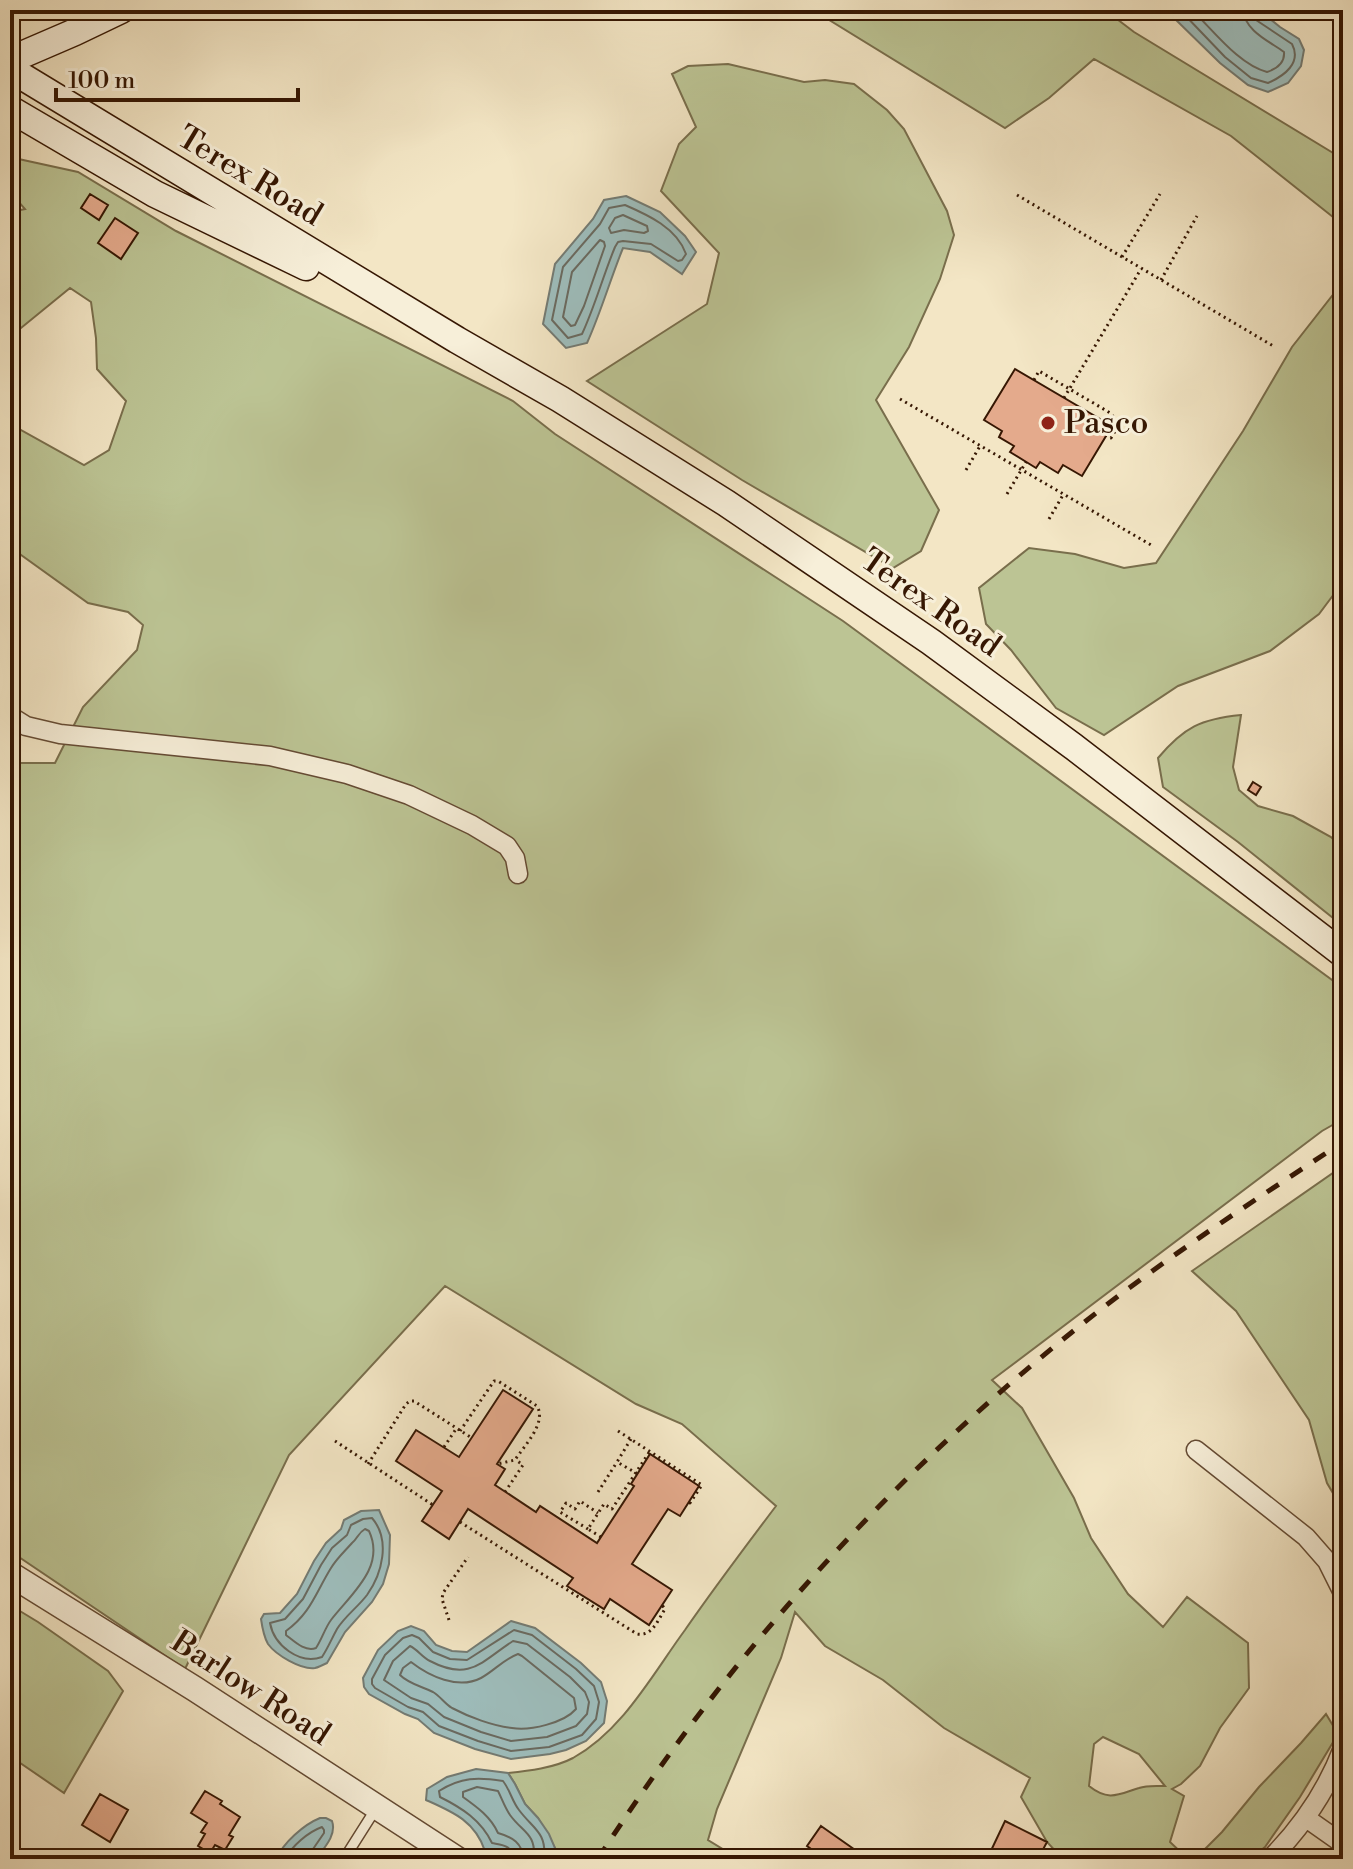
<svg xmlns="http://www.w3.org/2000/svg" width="1353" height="1869" font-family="'Libre Bodoni',serif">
<rect width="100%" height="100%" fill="#f3e6c5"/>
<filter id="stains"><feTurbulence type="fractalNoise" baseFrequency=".0025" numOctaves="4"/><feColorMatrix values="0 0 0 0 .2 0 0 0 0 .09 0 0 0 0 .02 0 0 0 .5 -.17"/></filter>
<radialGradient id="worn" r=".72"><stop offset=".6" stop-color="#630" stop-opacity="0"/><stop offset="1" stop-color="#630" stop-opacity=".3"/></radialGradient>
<!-- green -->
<path fill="#bcc494" stroke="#796e4c" stroke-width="2" fill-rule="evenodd" d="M813,10H1105L1134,32L1343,159V225L1231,136L1094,59L1049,98L1005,128Z
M728,64L804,82L825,80L854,84L887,110L904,129L947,211L954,235L940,279L909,347L876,400L939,510L921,551L893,568L742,480L587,381L707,304L719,253L661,191L679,144L696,127L672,74L688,66Z
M14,158L78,172L176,231L513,401L555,434L843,621L1343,988V1119L1322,1131L992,1380L1022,1408L1074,1498L1091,1538L1128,1594L1163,1627L1187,1597L1248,1643L1249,1688L1220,1728L1200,1766L1181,1784L1172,1789L1184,1796L1170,1842L1188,1859H1059V1855L1047,1842L1021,1797L1030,1778L944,1728L883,1680L825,1646L795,1612L781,1658L717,1809L708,1840L739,1859H551L555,1848L538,1818L525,1804L515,1784L508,1773C528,1771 554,1768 573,1758C623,1730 652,1675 685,1630C714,1588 745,1547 776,1506L682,1424L636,1404L445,1286L289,1455L185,1669L10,1551V763H55L83,707L137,650L143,625L128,612L88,603L10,547V424L84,465L109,450L126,401L97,369L96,338L91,302L70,288L10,337V212L25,209L10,192V162ZM1103,1737L1139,1754L1165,1786C1157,1786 1147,1785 1139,1788C1119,1794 1109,1802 1089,1786L1094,1744Z
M1343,274V582L1319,614L1270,651L1178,686L1104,735L1056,708L1011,650L986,624L979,588L1029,548L1075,554L1124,568L1156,563L1243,431L1292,347L1335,292Z
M1241,715L1233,767L1239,790L1258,806L1293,816L1331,837L1343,849V926L1238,842L1163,787L1158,758C1184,727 1201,719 1241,715Z
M1343,1166V1510L1327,1483L1309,1420L1236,1311L1192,1271Z
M10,1605L38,1622L108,1671L123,1691L64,1793L10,1756Z
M1326,1714L1338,1734L1300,1797L1265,1847L1250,1859H1195L1222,1832L1259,1787L1301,1743Z"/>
<!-- water -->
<path fill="#9ebebd" stroke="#747b73" stroke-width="2" d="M1172,10H1259L1280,27L1299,39L1304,50L1301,66L1288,83L1268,92L1248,85L1220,63L1173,17Z
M626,196L660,212L685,236L696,252L682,274L650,252L623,248C610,280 601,312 587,343L566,348L543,324L555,264L593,219L604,200Z
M379,1510L390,1535L389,1564L383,1584L372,1602L345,1632L327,1663C323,1665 319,1667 315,1668C301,1670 276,1655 268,1644C264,1637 262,1626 261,1619L264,1614L280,1613L297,1594L314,1561L326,1543L341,1529L344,1520L361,1511Z
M511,1621L535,1628L581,1663L601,1682L607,1701L604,1723L586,1741L566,1750L550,1754L511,1759L475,1749L434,1733L418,1719L405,1714L369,1694L364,1687L363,1678L378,1650L398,1631L411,1626L424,1631L436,1645L452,1651L467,1652Z
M476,1769L508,1773L515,1784L525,1804L538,1818L549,1834L555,1848L551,1859H508L501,1852L485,1851C475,1821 453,1812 426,1800L427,1789L447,1777Z
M320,1818H326L332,1821C337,1835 324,1848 316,1859H277C282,1843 305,1824 320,1818Z"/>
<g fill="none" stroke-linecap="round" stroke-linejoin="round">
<!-- shore -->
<path stroke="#6a6a60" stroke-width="2" d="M1180,10L1225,57L1251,78L1268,83C1284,76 1302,63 1292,44L1256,20L1254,16L1253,10
M1192,10C1213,30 1239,65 1267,72C1276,69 1285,63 1284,52C1269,41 1245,31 1243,10
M625,205C648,215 677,228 686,254L682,260L678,261L651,244L623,241L618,242L615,247C603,276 595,306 582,334L568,338L552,320L563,267L600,224L609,208Z
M623,215L647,226L648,231L644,233L624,230L611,233L609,228L615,218Z
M600,240L604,242L605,246L584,306L575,325L571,326L563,317L572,272Z
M372,1518C391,1540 382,1574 367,1595C358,1607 345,1616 337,1629C332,1638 328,1648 322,1657C299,1665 274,1645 270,1623L285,1619L303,1599L321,1565L332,1548L347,1535L351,1525L363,1519Z
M365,1529L369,1531C386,1567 351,1594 331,1620C325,1628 322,1639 316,1648C305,1652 295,1642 286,1635V1631C311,1613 316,1592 331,1568C337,1558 344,1552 352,1543C358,1538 358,1533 365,1529Z
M514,1630L532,1635L576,1669L594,1686L599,1702L596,1719L582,1735L549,1747L511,1751L478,1741L439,1726L423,1712L408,1707L375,1688L372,1684V1679L385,1655L403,1638L412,1635L419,1638L433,1652L450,1659L467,1660Z
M513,1641L527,1644L570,1677L585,1692L589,1702L587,1714L576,1726L547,1737L511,1741L481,1732L444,1717L428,1704L411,1698L384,1680L393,1661L410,1646C417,1649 422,1657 430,1661C470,1682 482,1661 513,1641Z
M518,1654L522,1656L574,1698L576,1709C564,1723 530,1731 512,1728C493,1726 469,1717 452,1708C445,1704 440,1696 433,1692C421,1686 409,1684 400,1675L403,1668L411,1662C429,1676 458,1690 481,1678C494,1671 504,1659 518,1654Z
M285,1859C292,1846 308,1832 322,1827L324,1830V1833L311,1852L310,1859
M513,1859C513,1845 502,1845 492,1843C481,1820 462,1808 440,1797L439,1791C461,1777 478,1777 503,1781C510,1790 512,1801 519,1810C533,1829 547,1832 544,1859
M523,1859C523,1843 512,1837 498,1833C491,1817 477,1807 463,1797V1792L477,1787L498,1791C502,1799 505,1808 510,1815C523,1833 536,1833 534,1859"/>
</g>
<!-- building -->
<path fill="#e4aa8c" stroke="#361703" stroke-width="2" d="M90,194L108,205L99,220L81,208Z
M115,218L138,233L121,259L98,243Z
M1015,369L1112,426L1082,476L1063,465L1058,473L1040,462L1036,468L1010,452L1014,446L999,437L1002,431L984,420Z
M1253,782L1261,787L1256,795L1248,790Z
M503,1390L533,1409L497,1464L505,1469L495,1485L536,1512L540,1506L597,1543L634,1486L631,1484L650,1454L699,1486L680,1516L668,1509L632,1564L672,1590L649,1625L610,1599L604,1609L567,1586L573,1578L468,1509L449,1539L422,1521L442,1491L396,1461L416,1430L459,1457Z
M205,1791L222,1801L220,1804L240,1817L229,1835L233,1837L225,1850L215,1845L210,1853L198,1846L205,1834L201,1832L207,1823L191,1813Z
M100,1794L128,1810L110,1842L82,1825Z
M1005,1821L1047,1842L1038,1859H987Z
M821,1826L868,1859H825L807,1846Z"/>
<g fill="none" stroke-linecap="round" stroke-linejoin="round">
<!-- service casing -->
<g stroke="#654b34" stroke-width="12">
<path id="service" d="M344,1859L375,1810"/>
</g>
<!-- minor casing -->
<g stroke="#654b34" stroke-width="21">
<path id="minor" d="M10,716L26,726L60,734L270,756L347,774L409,795L472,825L507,846L515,858L518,874
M1196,1450L1306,1537L1327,1561L1343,1593
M1306,1818L1343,1844
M1270,1859C1302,1827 1327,1790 1343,1748"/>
</g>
<!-- tertiary casing -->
<g stroke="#654b34" stroke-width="27">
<path id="tertiary" d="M10,1574L195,1689L457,1859"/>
</g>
<!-- secondary casing -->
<g stroke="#361703" stroke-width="29">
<path id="secondary" d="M10,60L75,32L121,10
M10,69L457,340L560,399L726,503L931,642L1074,747L1343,954
M10,109L155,194L306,267"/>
</g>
<!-- path -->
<path stroke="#361703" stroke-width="3" stroke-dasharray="2 4" stroke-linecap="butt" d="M1017,195L1275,347
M1122,257L1160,194
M1161,280L1197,216
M1034,380L1039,371L1112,414L1117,428L1111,438L1106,435
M1064,398L1141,269
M900,399L1151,545
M966,470L980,446
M1007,494L1026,462
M1049,519L1063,495
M460,1431L494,1381H498L537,1406C547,1423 524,1446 515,1460L497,1464
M618,1431L702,1485L690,1503V1501
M631,1439L617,1462L638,1474
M335,1441L433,1505
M444,1447L456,1429
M368,1464L406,1404L410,1401H414L472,1438
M505,1492L523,1465L516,1460
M598,1492L617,1462
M460,1522L637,1634C652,1637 658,1620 665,1609L662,1605
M588,1529L560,1512L566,1503L575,1509L580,1501L598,1513
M601,1537L588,1529L604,1504L612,1509L650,1451
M449,1620L442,1599L443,1593L468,1557"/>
<!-- service -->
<use href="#service" stroke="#f7efd9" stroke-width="9"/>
<!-- minor -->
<use href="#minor" stroke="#f7efd9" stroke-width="18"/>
<!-- tertiary -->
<use href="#tertiary" stroke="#f7efd9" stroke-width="24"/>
<!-- secondary -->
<use href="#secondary" stroke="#f7efd9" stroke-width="26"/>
<!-- rail -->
<path stroke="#361703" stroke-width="5" stroke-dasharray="14 14" stroke-linecap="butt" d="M598,1859C724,1662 880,1488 1061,1341C1150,1268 1247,1205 1343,1142"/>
</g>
<!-- markers -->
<circle fill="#8f2418" stroke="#f7efd9" stroke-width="3" cx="1048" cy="423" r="8"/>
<g text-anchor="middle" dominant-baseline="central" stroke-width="6" stroke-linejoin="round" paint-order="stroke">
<!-- street labels -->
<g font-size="32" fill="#361703" stroke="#f7efd9">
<text transform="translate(250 176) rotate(31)">Terex Road</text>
<text transform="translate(931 603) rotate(35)">Terex Road</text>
<text transform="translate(251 1688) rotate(33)">Barlow Road</text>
</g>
<!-- poi labels -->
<g font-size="32" fill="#361703" stroke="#f7efd9" text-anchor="start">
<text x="1064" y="423">Pasco</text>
</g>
</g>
<!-- margin -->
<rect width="1353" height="1869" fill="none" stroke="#f3e6c5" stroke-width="40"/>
<rect x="12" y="12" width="1329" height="1845" fill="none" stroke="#361703" stroke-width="4"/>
<rect x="20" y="20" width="1313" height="1829" fill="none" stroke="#361703" stroke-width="2"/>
<!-- scale -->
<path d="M56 88v12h242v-12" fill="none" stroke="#361703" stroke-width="4"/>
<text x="68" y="88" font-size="24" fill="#361703" stroke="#f7efd9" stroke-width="6" paint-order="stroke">100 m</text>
<rect width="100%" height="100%" filter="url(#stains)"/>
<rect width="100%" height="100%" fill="url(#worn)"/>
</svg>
